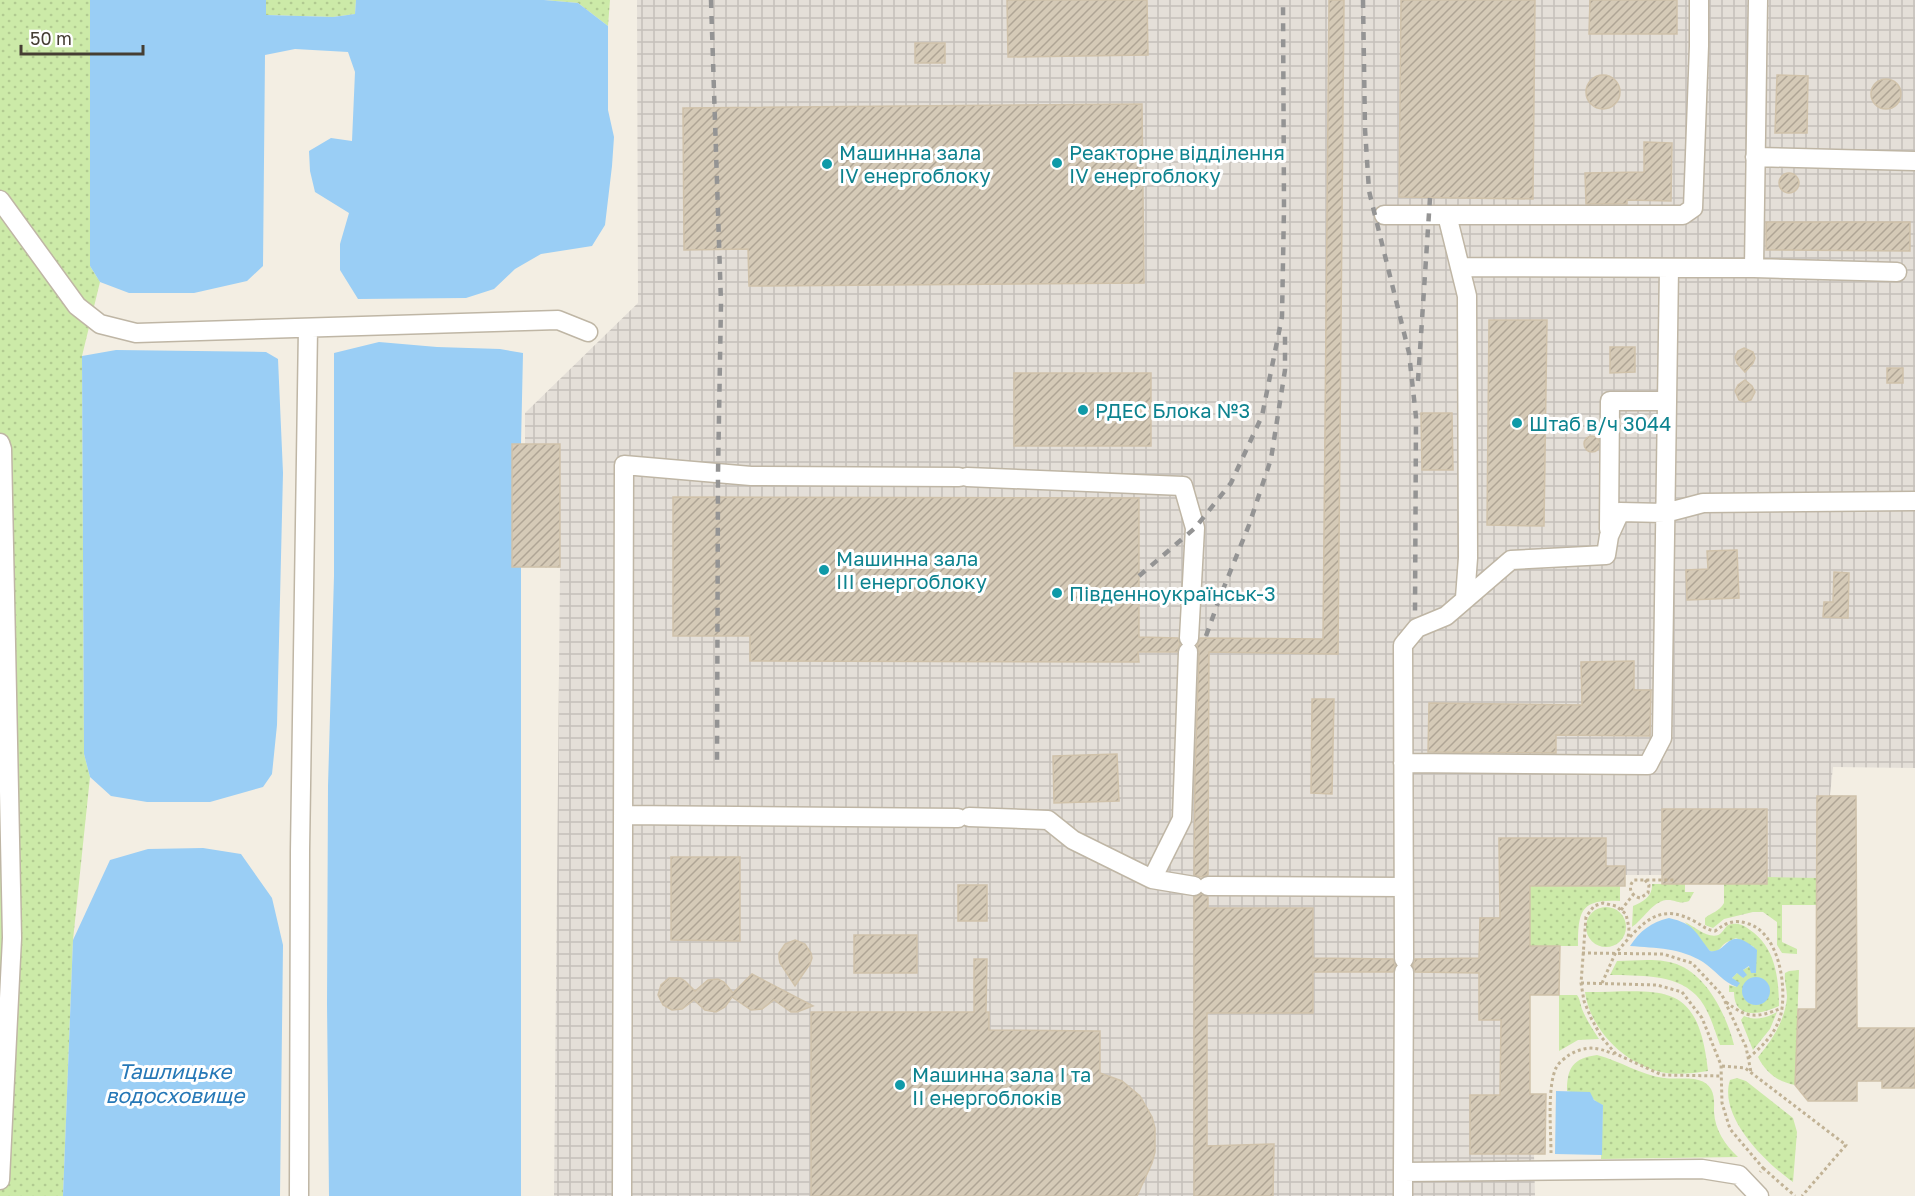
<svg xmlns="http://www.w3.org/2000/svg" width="1915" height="1196" font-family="'Golos Text',sans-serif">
<defs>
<pattern id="industrial-grid" width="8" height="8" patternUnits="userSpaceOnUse" patternTransform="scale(1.5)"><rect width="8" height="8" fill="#e4dfd8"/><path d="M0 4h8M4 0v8" fill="none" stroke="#c5c0ba"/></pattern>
<pattern id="grass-dots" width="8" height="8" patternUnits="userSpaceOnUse" patternTransform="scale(1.5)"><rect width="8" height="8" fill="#cceaa8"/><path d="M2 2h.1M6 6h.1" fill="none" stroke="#b1ca91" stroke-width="1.8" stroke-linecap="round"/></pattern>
<pattern id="building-hatch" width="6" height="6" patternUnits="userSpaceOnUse" patternTransform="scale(1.5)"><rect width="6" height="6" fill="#d5cab7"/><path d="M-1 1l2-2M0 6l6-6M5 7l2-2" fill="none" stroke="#afa595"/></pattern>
</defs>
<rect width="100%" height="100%" fill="#f3eee3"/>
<!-- industrial -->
<path fill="url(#industrial-grid)" d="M637,0H1915V768L1833,767L1830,795L1856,796L1857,1028H1915V1088H1882V1081L1795,1085L1798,1009H1816L1817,905L1767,884H1662V875H1625V886H1530V945L1560,946L1559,995H1530V1094H1546L1545,1154H1534L1535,1196H554L560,568L512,567V444H525V413L638,303Z"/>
<!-- grass -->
<path fill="url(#grass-dots)" d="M0,0H90V266L100,282L82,356L84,754L90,777L73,940L63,1196H0Z
M266,0H356L355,14L333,17L265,15Z
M544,0H610L608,26L578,3Z
M1767,877L1817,878V905H1782V942L1797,949V954L1782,953L1777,945V922L1763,912H1753L1724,919L1713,928L1705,925V918C1712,912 1719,912 1724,903V884H1766Z
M1652,884H1685V892H1694L1689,901C1678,905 1676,899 1666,900C1652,902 1643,920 1632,927L1633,906C1643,902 1653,896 1652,884Z
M1530,886H1620V901C1581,899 1578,910 1578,946H1530Z
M1586 927a20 20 0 1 1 40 0a20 20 0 1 1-40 0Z
M1685,922C1695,927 1713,943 1722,932C1726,928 1726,924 1733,924C1739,923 1745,926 1750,930C1775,947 1779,977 1779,1006C1762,1014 1734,1021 1734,992H1729V985L1737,987L1732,978L1738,972L1743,978V970L1750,966L1754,947L1736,938C1733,940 1728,941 1724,944C1719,949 1718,953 1710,951Z
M1617,961C1637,961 1662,957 1681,966C1709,979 1727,1017 1734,1045H1720C1714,1029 1709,1008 1696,995C1674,973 1638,976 1610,975Z
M1799,970L1795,1085C1778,1082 1766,1073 1758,1057C1773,1039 1785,1020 1787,997C1787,989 1784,981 1785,973L1789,971Z
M1585,992C1662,992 1698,978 1708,1071C1695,1073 1680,1075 1666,1073C1628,1067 1590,1031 1585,992Z
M1559,995H1577C1580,999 1580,1003 1582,1009C1586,1019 1593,1030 1599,1039L1578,1040L1559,1051Z
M1777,1012L1770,1029L1753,1050L1741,1020L1744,1016C1757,1021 1766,1018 1777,1012Z
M1597,1055C1620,1061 1641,1075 1664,1078C1679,1080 1703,1074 1711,1089C1715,1096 1714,1105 1714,1112C1715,1130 1725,1145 1738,1157L1601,1159L1603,1105L1598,1103L1591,1097L1567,1091C1567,1068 1573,1058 1597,1055Z
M1737,1078L1746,1081L1793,1118L1797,1132L1793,1182C1766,1163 1718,1117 1730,1080Z"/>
<!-- water -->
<path fill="#9acef5" d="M90,0H266V15L333,17L355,14L356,0H544L578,3L608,26V110L614,137L612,166L605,225L592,246L541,254L515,269L494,289L466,298L358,299L340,270V244L349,213L315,192L310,171L309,151L331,138L352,141L355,72L348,52L295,49L265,55L263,266L247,281L194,293H129L100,282L90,266Z
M379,342L437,347L500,349L523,353L521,444H512V567H521V1196H329L327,1004L328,786L334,576V353Z
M116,350L266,352L278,359L283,473L277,725L272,774L263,787L210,802H147L111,796L90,777L84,754L82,356Z
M203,848L241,854L272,898L283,945L280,1196H63L73,940L110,860L148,849Z
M1669,918C1695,924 1695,932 1710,951C1729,954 1726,923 1757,950L1756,973H1751L1749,966L1743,970L1747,975L1743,978L1737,973L1732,978L1740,983L1737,987C1724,983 1715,970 1703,962C1681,948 1656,948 1630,946C1640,931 1651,922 1669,918Z
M1742 991a14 14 0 1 1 28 0a14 14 0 1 1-28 0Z
M1556,1091L1590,1092L1594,1100L1603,1105L1602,1155L1555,1154Z"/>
<!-- building -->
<path fill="url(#building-hatch)" stroke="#d0c2aa" stroke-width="1.5" d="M1007,0H1147L1148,55L1008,57Z
M1329,0H1344L1338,654L1209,652L1208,875L1201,877L1194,875L1195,772L1199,652L1197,646L1200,638L1323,639Z
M1401,0H1535L1533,199L1399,197Z
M1590,0H1677V34H1589Z
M915,43H945V63H915Z
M1586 92a17 17 0 1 1 34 0a17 17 0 1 1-34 0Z
M1777,75L1808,76L1807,133H1775Z
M1871 94a15 15 0 1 1 30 0a15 15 0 1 1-30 0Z
M1142,104L1144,283L749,286L748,249L684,250L683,108Z
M1644,142L1672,143L1671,201L1627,200V204H1586L1585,173L1644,172Z
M1779 183a10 10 0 1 1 20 0a10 10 0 1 1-20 0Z
M1766,222H1910V251L1766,250Z
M1489,320H1547L1544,526L1487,525Z
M1610,347H1635V372L1610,373Z
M1744,348L1753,352L1755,358L1753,363L1745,372L1737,363L1735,357L1738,351Z
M1887,368H1903V383H1887Z
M1014,373H1151V446H1014Z
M1745,380L1752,386L1755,392L1751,400L1745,402L1739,400L1735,391L1738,385Z
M1421,413H1452L1453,470H1422Z
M1584 444a8 8 0 1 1 16 0a8 8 0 1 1-16 0Z
M512,444H560V567H512Z
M673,497L1139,498V637L1178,638L1180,644L1177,652H1138L1139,662L750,661V636H673Z
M1737,550L1739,598L1687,600L1686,570L1708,569L1707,551Z
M1834,572L1849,573L1848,618L1823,617L1824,602H1833Z
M1634,661V690H1651L1650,736L1556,735V753L1428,752L1429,703L1582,705L1581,662Z
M1312,699H1334L1332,794L1311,793Z
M1117,754L1119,801L1054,803L1053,756Z
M1817,796H1856L1857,1028H1915V1088H1882V1081H1857V1101H1808L1795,1085L1798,1009H1816Z
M1662,809H1767V884H1662Z
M1499,838H1606V866H1625V886H1530V946H1560L1559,995H1530V1094H1546L1545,1154H1470V1095H1500L1501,1020H1479V973L1415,972L1413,966L1415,959L1479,958L1480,918H1500Z
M671,857H740V941L671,940Z
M958,885H987V921H958Z
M1201,894L1208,897V908H1313V958L1393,959L1395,966L1393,972H1313V1013H1207V1146L1274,1144L1273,1196H1194V897Z
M854,935H917V973H854Z
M795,940L805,944L811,953L812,958L810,964L795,986L780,963L779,958V953L785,944Z
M974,959H987L986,1012H989V1030L1100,1031V1073L1122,1081L1140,1096L1152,1117L1155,1128V1152L1152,1163L1137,1196H811V1012H974Z
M752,974L813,1006L797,1012H791L774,1000L762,1009L751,1010L732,997L725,1007L716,1012L705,1010L694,1000L682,1009L672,1010L663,1005L658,995L661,985L669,978H680L685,981L695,991L708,980L718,979L724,982L733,993Z"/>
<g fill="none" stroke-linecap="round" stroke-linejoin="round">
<!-- minor casing -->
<g stroke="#bfb6a5" stroke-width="21">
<path id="minor" d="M1755,157L1915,161
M0,200L77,306L100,324L136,333L558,320L588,332
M1384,215H1683L1693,208L1699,46V0
M1447,215L1467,296L1468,558L1465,598
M1460,267L1754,268L1897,272
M1754,268L1758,0
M0,443L2,449L12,938L0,1180
M967,477L1183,486L1195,528L1189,638
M1609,529L1610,401H1667
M1403,763L1648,765L1662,738L1669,268
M623,815L958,818
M969,817L1048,820L1073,840L1152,879L1194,886
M1152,879L1182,819L1188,652
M1208,886L1403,887
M1404,959L1403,645L1417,628L1446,616L1511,560L1606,555L1609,536L1620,512L1665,513L1703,503L1915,501
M1403,1172L1404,972
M299,1196L300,851L308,328
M622,1196L624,465L751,476L959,477
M1403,1196V1172L1702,1169L1739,1175L1759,1196"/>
</g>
<!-- path -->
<path stroke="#c1b295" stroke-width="3" stroke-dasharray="3 3" stroke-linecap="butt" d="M1645,880L1649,885L1648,893L1640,898C1631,896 1627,887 1634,880H1674
M1621,910L1633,895
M1630,937C1650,915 1666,906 1694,921C1702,925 1706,930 1715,931C1727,922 1735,919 1749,924C1779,934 1787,986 1781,1014C1776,1033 1763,1046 1748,1058
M1582,953L1663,954L1692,963L1722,995L1746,1047L1751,1072
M1581,983L1657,985L1682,992L1702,1018L1721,1065L1722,1103L1730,1129L1763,1168L1760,1172
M1602,983L1615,954L1628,939L1629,928L1626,914L1616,906L1603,903L1594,906L1586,917L1581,983L1584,1001L1591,1018L1602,1038L1616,1054L1662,1075L1721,1076
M1726,1002C1748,1019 1757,1018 1782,1008
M1722,1066L1745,1068L1846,1145L1802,1196
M1551,1153C1551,1131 1547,1087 1556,1068C1558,1063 1565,1058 1569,1055C1587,1045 1596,1047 1614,1054
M1763,1168L1795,1196"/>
<!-- minor -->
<use href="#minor" stroke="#fff" stroke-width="18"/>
<!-- rail -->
<path stroke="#949494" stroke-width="4.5" stroke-dasharray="8 8" stroke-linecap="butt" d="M711,0L721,303L718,473L717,764
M1363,0L1365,129L1369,191L1409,353L1416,417L1415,612
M1418,381L1430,198
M1139,576L1195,528L1231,483L1262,416L1282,317L1284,208L1283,0
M1206,636L1220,597L1249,525L1271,459L1285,370V331"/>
</g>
<!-- markers -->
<g fill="#0f9aa8" stroke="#fff" stroke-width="2">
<circle cx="1057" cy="163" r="6"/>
<circle cx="827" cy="164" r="6"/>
<circle cx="1083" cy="410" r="6"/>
<circle cx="1517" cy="423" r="6"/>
<circle cx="824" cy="570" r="6"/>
<circle cx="1057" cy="593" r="6"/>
<circle cx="900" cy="1085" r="6"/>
</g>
<g text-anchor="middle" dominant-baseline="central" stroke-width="6" stroke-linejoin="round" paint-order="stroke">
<!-- culture labels -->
<g font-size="20" fill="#0d838f" stroke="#fff" text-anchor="start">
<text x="839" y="152">Машинна зала<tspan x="839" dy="23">IV енергоблоку</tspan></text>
<text x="1069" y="152">Реакторне відділення<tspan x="1069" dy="23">IV енергоблоку</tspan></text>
<text x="1095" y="410">РДЕС Блока №3</text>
<text x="1529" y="423">Штаб в/ч 3044</text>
<text x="836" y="558">Машинна зала<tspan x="836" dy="23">III енергоблоку</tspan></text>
<text x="1069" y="593">Південноукраїнськ-3</text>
<text x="912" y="1074">Машинна зала I та<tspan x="912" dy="23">II енергоблоків</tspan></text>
</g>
<!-- water labels -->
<g font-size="21" font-style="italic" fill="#2678b7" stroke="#fff">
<text x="175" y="1071">Ташлицьке<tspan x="175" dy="24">водосховище</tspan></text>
</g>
</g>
<!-- scale -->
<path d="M21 45v9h122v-9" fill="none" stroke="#453e33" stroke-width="3"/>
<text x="30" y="45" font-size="18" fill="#453e33" stroke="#ffffff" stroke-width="4.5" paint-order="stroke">50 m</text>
</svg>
